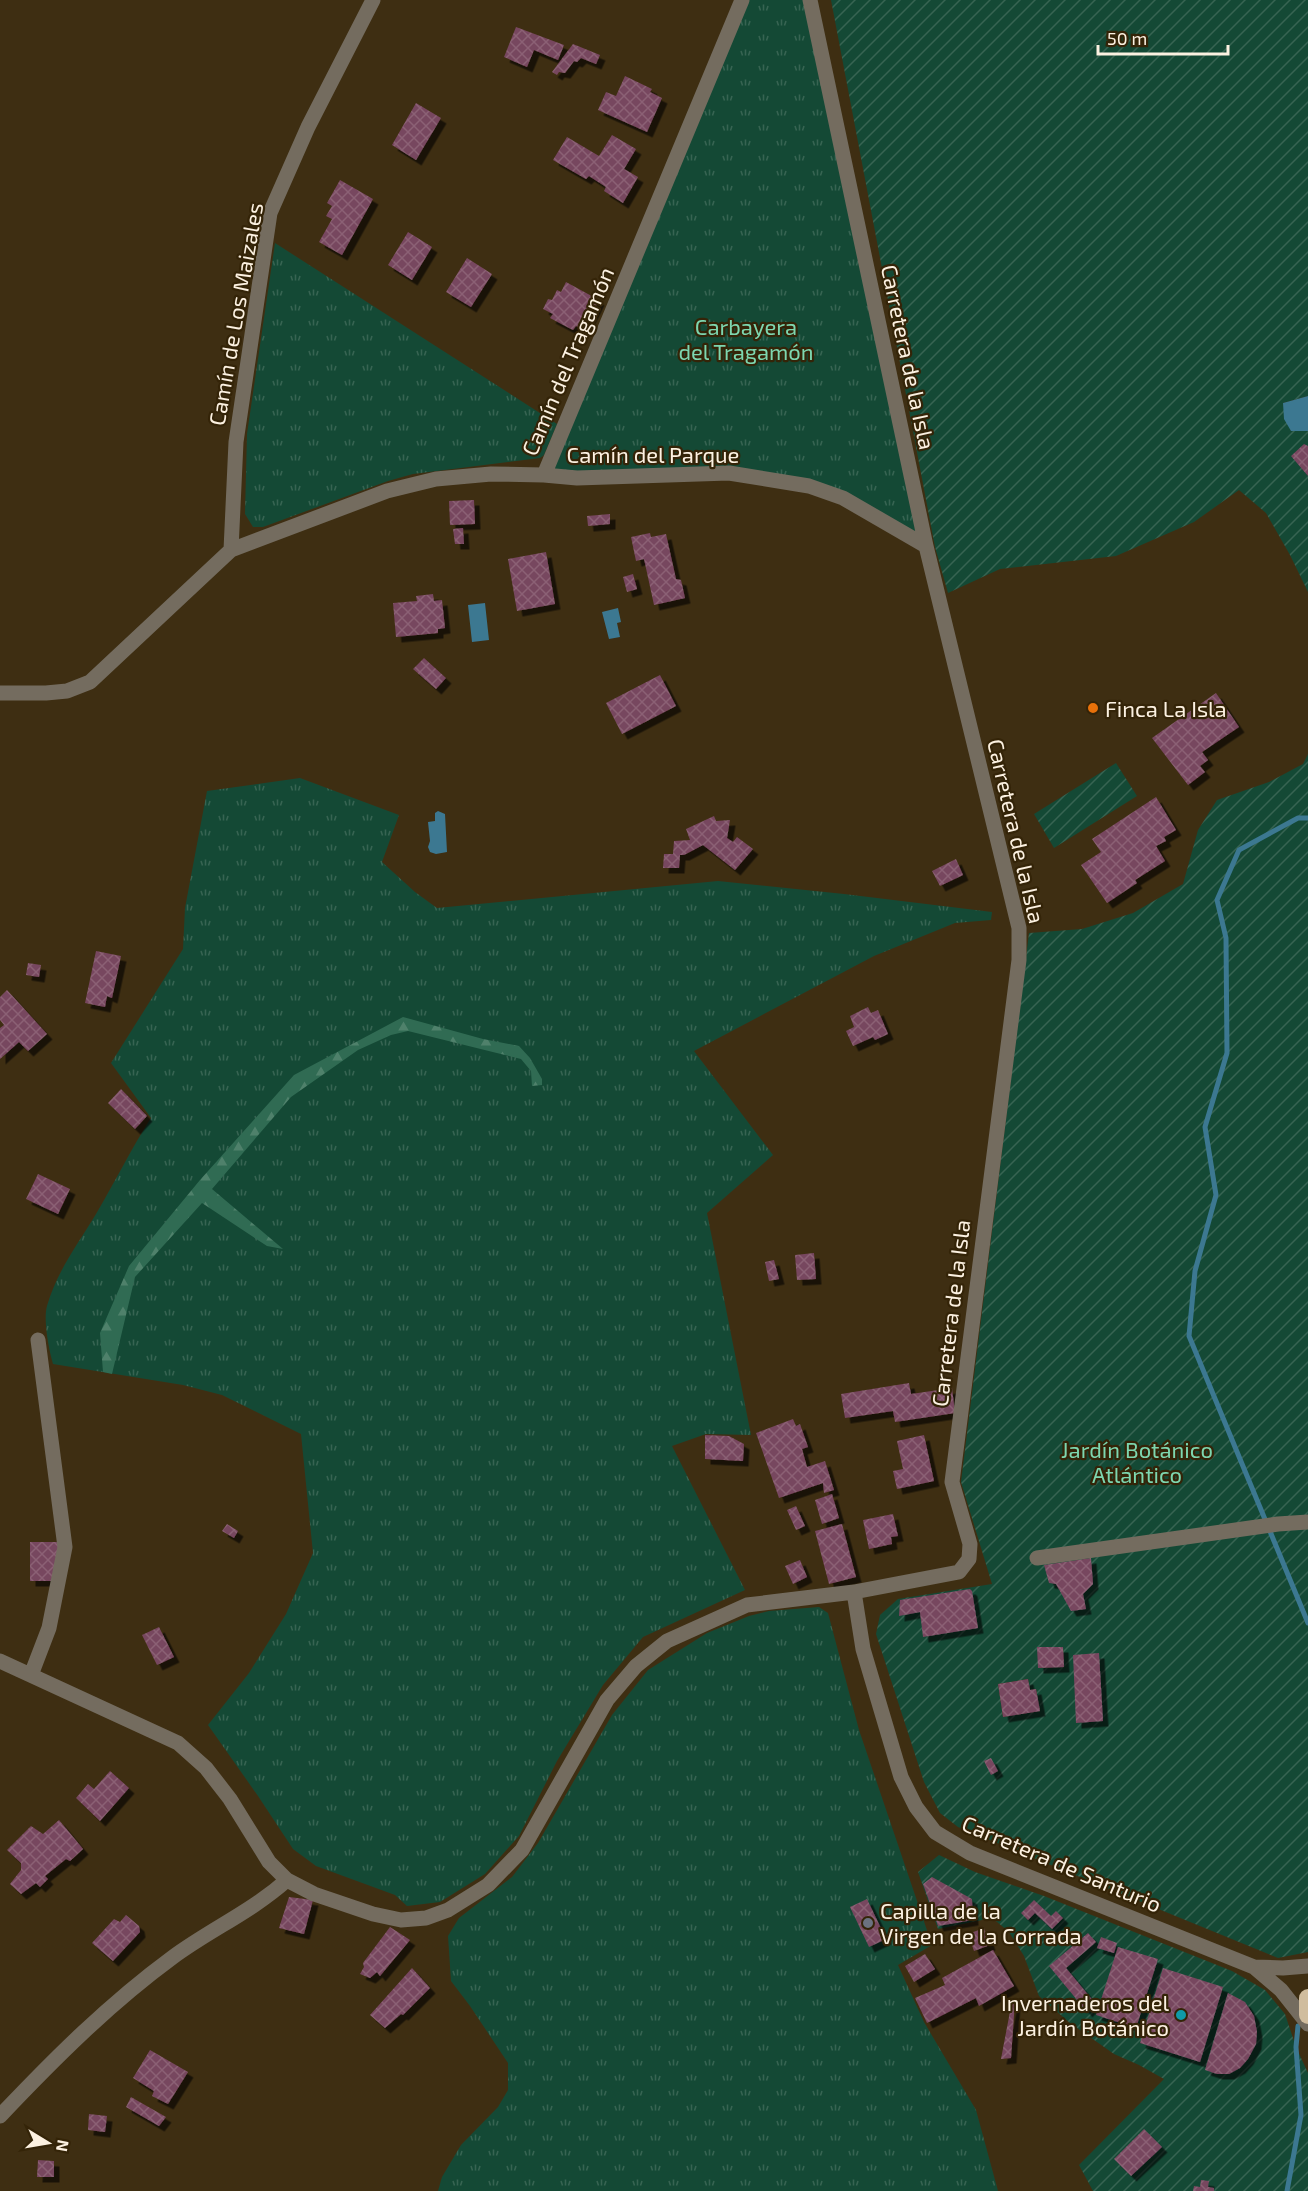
<svg xmlns="http://www.w3.org/2000/svg" width="1308" height="2191" font-family="'Exo 2',sans-serif">
<defs>
<pattern id="grass-tufts" width="24" height="20" patternUnits="userSpaceOnUse" patternTransform="scale(1.5)"><rect width="24" height="20" fill="#144935"/><path d="M3 7l-1-3M5 7V3M7 7l1-3M15 17l-1-3M17 17v-4M19 17l1-3" fill="none" stroke="#376452"/></pattern>
<pattern id="forest-firs" width="22" height="20" patternUnits="userSpaceOnUse" patternTransform="scale(1.5)"><rect width="22" height="20" fill="#306b53"/><path d="M5 1l3.5 6h-7zM16 11l3.5 6h-7z" fill="#4f816b"/></pattern>
<pattern id="garden-furrows" width="10" height="10" patternUnits="userSpaceOnUse" patternTransform="scale(1.5)"><rect width="10" height="10" fill="#144935"/><path d="M-1 1l2-2M0 10L10 0M9 11l2-2" fill="none" stroke="#376452"/></pattern>
<pattern id="building-cross-hatch" width="8" height="8" patternUnits="userSpaceOnUse" patternTransform="scale(1.5)"><rect width="8" height="8" fill="#77465e"/><path d="M0 0l8 8M0 8l8-8" fill="none" stroke="#8b6175"/></pattern>
<filter id="shadow"><feDropShadow dx="5.5" dy="5.5" stdDeviation="0" flood-color="#0009"/></filter>
</defs>
<rect width="100%" height="100%" fill="#3e2e12"/>
<!-- grass -->
<path fill="url(#grass-tufts)" d="M742,0H810L926,546L843,498L729,473L544,475Z
M275,243L557,424L544,455L540,458L413,474L388,481L263,527H253L245,514L247,434Z
M300,778L399,815L382,862L415,892L437,908L718,881L844,894L992,912L991,920L955,923L874,956L694,1051L773,1155L707,1213L751,1435L706,1434L672,1446L745,1590L643,1637L603,1685L557,1761L519,1836L485,1874L440,1902L407,1906L395,1895L316,1866L293,1849L258,1796L208,1725L249,1673L286,1614L313,1553L301,1434L222,1395L183,1385L53,1364C49,1350 43,1320 47,1306C57,1271 78,1244 96,1214C115,1182 131,1149 151,1118L111,1063L183,949L185,908L207,791Z
M819,1607L828,1613L859,1730L932,1945L898,1965L924,2022L976,2110L998,2191H438L442,2177L461,2145L498,2107L508,2090V2063L470,2006L451,1981L448,1936L459,1918L512,1877L538,1843L612,1715L648,1670L707,1633L749,1616L769,1611Z"/>
<!-- forest -->
<path fill="url(#forest-firs)" d="M403,1017L483,1039L519,1046L530,1058L542,1079V1085L532,1086L531,1071L521,1059L408,1031L391,1035L358,1050L291,1097L212,1189L283,1249L267,1246L202,1203L135,1277L112,1374L103,1372L100,1333L129,1266L200,1180L294,1075Z"/>
<!-- garden -->
<path fill="url(#garden-furrows)" fill-rule="evenodd" d="M831,0H1308V396L1283,403L1291,431H1308V592L1290,555L1266,513L1239,490L1194,522L1116,556L1000,569L948,593L935,547Z
M1308,754V1952L1278,1958L958,1827L940,1813L924,1782L876,1634L880,1615L898,1599L992,1584L961,1482L1029,933L1082,929L1133,913L1183,884L1198,830L1217,800L1269,782L1303,764ZM1038,1647H1063L1064,1667L1038,1668ZM1028,1679L1030,1690L1036,1689L1040,1711L1003,1717L998,1684Z
M1116,763L1137,796L1054,848L1034,814Z
M939,1855L975,1872L1044,1896L1232,1971L1265,1990L1285,2014L1296,2047L1308,2073V2191H1093L1079,2165L1164,2079L1139,2065L1114,2054L1070,2023L1039,1996L1024,1956L1009,1932L990,1916L982,1920L938,1929L918,1872Z"/>
<!-- water -->
<path fill="#3c7891" d="M1308,396V431H1291L1284,419L1283,403Z
M485,603L489,640L472,642L468,605Z
M618,608L621,622L617,623L620,637L609,639L602,612Z
M438,811L445,814L447,852L436,854L430,852L428,847L430,841L428,822L435,821V813Z"/>
<g fill="none" stroke-linecap="round" stroke-linejoin="round">
<!-- stream -->
<path stroke="#3c7891" stroke-width="5" d="M1308,818H1298L1239,850L1217,900L1226,938L1227,1053L1205,1127L1216,1195L1195,1271L1189,1336L1308,1623
M1287,2191L1301,2115L1296,2047L1298,2026"/>
</g>
<!-- building -->
<path fill="url(#building-cross-hatch)" filter="url(#shadow)" d="M516,27L564,45L558,60L534,50L527,67L504,57Z
M573,44L600,55L596,64L581,58L577,62L574,61L565,73L559,72L557,75L552,72Z
M625,76L652,89L650,92L662,98L647,132L598,110L606,92L616,96Z
M416,103L441,118L416,160L392,145Z
M612,135L636,149L624,169L638,177L623,203L604,191L606,187L589,176L586,179L553,160L567,137L599,156Z
M340,180L373,199L342,255L319,242L332,219L326,216L332,206L327,203Z
M408,232L432,247L412,280L388,265Z
M467,258L492,274L471,307L446,292Z
M566,282L599,300L584,330L576,326L573,330L550,318L553,314L543,309L548,299L552,300L557,290L561,292Z
M1304,444L1308,446V476L1291,456Z
M474,500L475,524L450,525L449,501Z
M610,514V524L588,526L587,516Z
M463,528L464,544H455L453,529Z
M650,533L651,537L666,534L676,579L681,580L685,598L654,605L644,559L636,561L631,537Z
M546,552L555,604L517,611L508,559Z
M633,574L637,589L627,592L623,577Z
M433,594L434,601L442,600L445,628L438,629V633L396,637L393,603L417,601L416,596Z
M424,658L446,678L436,689L413,669Z
M660,675L676,706L622,734L606,703Z
M1216,693L1239,727L1202,752L1208,760L1200,766L1205,772L1188,785L1152,738Z
M1156,797L1176,830L1164,837L1166,841L1156,846L1165,861L1135,880L1137,883L1107,903L1081,865L1101,852L1092,839Z
M714,816L716,821L730,820L727,838L733,842L737,837L753,849L735,870L703,845L684,855H680L679,868H663L664,854H673L674,841L690,840L686,829Z
M956,859L963,875L940,886L932,871Z
M96,951L121,956L112,998L107,996L105,1007L85,1003Z
M28,963L41,965L39,977L26,975Z
M7,990L47,1034L28,1051L19,1042L0,1059V1028L4,1025L0,1020V997Z
M868,1007L871,1013L878,1010L888,1034L875,1040L873,1037L853,1046L846,1031L854,1027L850,1016Z
M121,1089L147,1116L135,1129L108,1103Z
M38,1174L70,1189L58,1214L26,1199Z
M814,1253L816,1279L797,1280L795,1255Z
M774,1260L779,1279L769,1281L765,1262Z
M909,1383L911,1394L952,1388L955,1413L895,1422L893,1411L845,1418L841,1394Z
M793,1419L796,1426L800,1424L808,1447L802,1449L807,1467L825,1461L834,1490L824,1493L823,1483L779,1498L756,1433Z
M705,1435L729,1436L744,1444L743,1461L705,1459Z
M924,1435L934,1481L897,1489L893,1471L903,1469L897,1441Z
M832,1494L839,1518L822,1524L815,1500Z
M796,1506L805,1526L796,1530L787,1510Z
M893,1514L898,1536L891,1537L892,1544L869,1549L863,1520Z
M227,1524L238,1531L234,1538L222,1531Z
M842,1524L856,1577L829,1584L815,1531Z
M30,1542H62L57,1581H30Z
M1091,1558L1093,1584L1083,1594L1086,1609L1071,1611L1056,1584L1049,1583L1044,1565Z
M800,1560L807,1577L793,1584L785,1566Z
M970,1589L972,1591L978,1628L923,1637L920,1612L899,1616L900,1600Z
M159,1627L174,1657L157,1665L142,1635Z
M1037,1647H1063L1064,1667L1038,1668Z
M1099,1653L1103,1721L1076,1723L1073,1655Z
M1028,1679L1030,1690L1036,1689L1040,1711L1003,1717L998,1684Z
M991,1758L998,1771L991,1775L984,1761Z
M110,1771L129,1788L100,1821L76,1798L88,1784L94,1789Z
M59,1820L83,1849L70,1861L66,1859L45,1876L48,1879L40,1887L36,1883L21,1894L10,1884L21,1870V1863L7,1850L31,1826L43,1834Z
M932,1877L972,1899L973,1920L938,1926L923,1884Z
M289,1897L313,1900L304,1934L279,1928Z
M867,1899L886,1939L869,1947L850,1907Z
M1034,1900L1051,1916L1056,1911L1063,1918L1052,1929L1035,1913L1028,1920L1021,1913Z
M126,1915L139,1926L140,1932L113,1961L92,1943L114,1919L120,1922Z
M390,1927L410,1940L380,1976L377,1972L370,1978L360,1974L364,1967L363,1963Z
M984,1928L990,1945L974,1951L968,1934Z
M1088,1933L1096,1942L1066,1968L1095,2003L1087,2012L1049,1966Z
M1101,1937L1117,1943L1114,1953L1097,1948Z
M1118,1947L1158,1959L1136,2028L1096,2015Z
M993,1950L1014,1986L979,2006L976,1998L927,2023L915,1998L945,1985L942,1978Z
M925,1954L935,1969L914,1982L905,1966Z
M412,1968L430,1988L403,2015L401,2014L385,2028L370,2015Z
M1163,1968L1223,1987L1200,2062L1140,2043Z
M1228,1993L1245,2002L1254,2016L1257,2032L1256,2044L1248,2059L1240,2068L1229,2074H1217L1205,2070Z
M1012,2001H1015L1011,2058L1001,2059Z
M150,2050L188,2072L168,2104L152,2096L154,2091L133,2078Z
M131,2097L166,2117L159,2126L126,2107Z
M89,2114L107,2116L105,2132L88,2130Z
M1144,2129L1162,2147L1131,2176L1114,2159Z
M38,2160L54,2161V2177H37Z
M1201,2180L1209,2181L1208,2187L1214,2188V2191H1193L1194,2186L1200,2187Z"/>
<g fill="none" stroke-linecap="round" stroke-linejoin="round">
<!-- minor -->
<path stroke="#746c5f" stroke-width="15" d="M544,475L742,0
M231,550L236,442L270,213L308,127L373,0
M0,693H46L67,691L90,682L231,550L387,491L436,479L491,474L544,475L577,478L729,473L809,486L843,498L926,546
M1037,1558L1278,1524L1308,1522
M854,1592L863,1649L901,1777L916,1807L935,1832L970,1853L1254,1967L1281,1990L1308,2024
M0,1661L178,1743L206,1768L230,1799L269,1862L287,1880L314,1894L373,1914L401,1920L426,1918L448,1910L488,1885L522,1850L607,1700L636,1666L667,1641L747,1605L854,1592L959,1572L969,1559L970,1544L952,1482L1019,960V928L926,546L810,0
M31,1675L49,1628L65,1547L38,1340
M1254,1967L1283,1968L1308,1966
M0,2116C54,2059 109,2004 173,1957C211,1929 251,1912 287,1880"/>
<!-- highway -->
<path stroke="#d0bd9e" stroke-width="18" d="M1308,1998V2015"/>
</g>
<!-- markers -->
<circle fill="#e8710a" stroke="#342408" stroke-width="2" cx="1093" cy="708" r="6"/>
<circle fill="#6b7280" stroke="#342408" stroke-width="2" cx="868" cy="1923" r="6"/>
<circle fill="#0f9aa8" stroke="#342408" stroke-width="2" cx="1181" cy="2015" r="6"/>
<g text-anchor="middle" dominant-baseline="central" stroke-width="4.5" stroke-linejoin="round" paint-order="stroke">
<!-- street labels -->
<g font-size="22" fill="#fcf1e1" stroke="#342408">
<text transform="translate(235 314) rotate(-80)">Camín de Los Maizales</text>
<text transform="translate(909 357) rotate(78)">Carretera de la Isla</text>
<text transform="translate(567 361) rotate(-67)">Camín del Tragamón</text>
<text x="653" y="454">Camín del Parque</text>
<text transform="translate(1017 831) rotate(77)">Carretera de la Isla</text>
<text transform="translate(950 1313) rotate(-83)">Carretera de la Isla</text>
<text transform="translate(1062 1863) rotate(23)">Carretera de Santurio</text>
</g>
<!-- park labels -->
<g font-size="22" fill="#7dd7b0" stroke="#342408">
<text x="746" y="326">Carbayera<tspan x="746" dy="25">del Tragamón</tspan></text>
<text x="1137" y="1449">Jardín Botánico<tspan x="1137" dy="25">Atlántico</tspan></text>
</g>
<!-- poi labels -->
<g font-size="22" fill="#fcf1e1" stroke="#342408" text-anchor="start">
<text x="1105" y="708">Finca La Isla</text>
<text x="880" y="1910">Capilla de la<tspan x="880" dy="25">Virgen de la Corrada</tspan></text>
<text x="1169" y="2002" text-anchor="end">Invernaderos del<tspan x="1169" dy="25">Jardín Botánico</tspan></text>
</g>
</g>
<!-- north arrow -->
<g transform="translate(48 2143) rotate(101)" stroke="#342408" stroke-width="4.5" paint-order="stroke">
<path d="M0-4.5L10 22L0 15L-10 22Z" fill="#fcf1e1"/>
<text y="-9" font-size="16" font-weight="bold" text-anchor="middle" fill="#fcf1e1">N</text>
</g>
<!-- scale -->
<path d="M1098 45v9h130v-9" fill="none" stroke="#fcf1e1" stroke-width="3"/>
<text x="1107" y="45" font-size="18" fill="#fcf1e1" stroke="#342408" stroke-width="4.5" paint-order="stroke">50 m</text>
</svg>
